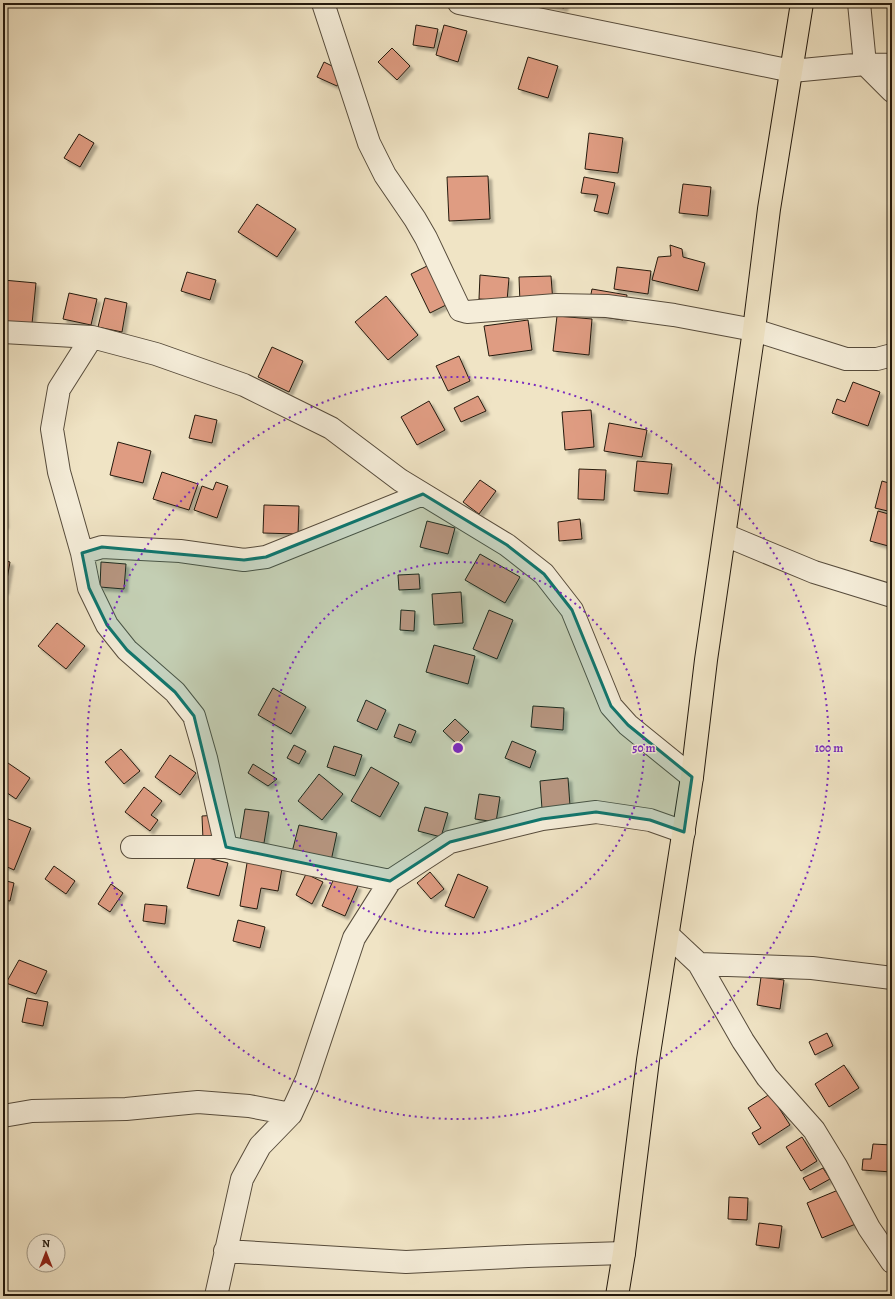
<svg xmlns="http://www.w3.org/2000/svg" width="895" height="1299" font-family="Alegreya,serif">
<defs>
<filter id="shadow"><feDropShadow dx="3.5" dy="3.5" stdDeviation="1" flood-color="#0004"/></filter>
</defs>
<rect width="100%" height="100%" fill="#f0e4c5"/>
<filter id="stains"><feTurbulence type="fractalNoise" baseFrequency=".005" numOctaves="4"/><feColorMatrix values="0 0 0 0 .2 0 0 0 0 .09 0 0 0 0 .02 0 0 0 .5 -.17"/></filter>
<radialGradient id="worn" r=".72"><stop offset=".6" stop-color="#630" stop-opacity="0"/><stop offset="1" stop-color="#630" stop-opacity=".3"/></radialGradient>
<!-- building -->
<path fill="#df9c82" stroke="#241a0e" filter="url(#shadow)" d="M540,3H565L564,8Z
M416,25L438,29L434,48L413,45Z
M444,25L467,31L458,62L436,55Z
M392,48L410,66L397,80L378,62Z
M528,57L558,66L548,98L518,89Z
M324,62L344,72L337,86L317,77Z
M589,133L623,138L618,173L585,169Z
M79,134L94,143L80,167L64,158Z
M488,176L490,219L449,221L447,177Z
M584,177L615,183L608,214L594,211L598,195L581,193Z
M683,184L711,187L708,216L679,213Z
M257,204L296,229L277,257L238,232Z
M670,245L682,249L683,257L705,263L698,291L652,280L658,257L671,256Z
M431,264L450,303L430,313L411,274Z
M617,267L651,271L648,294L614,289Z
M187,272L216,280L210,300L181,291Z
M480,275L509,278L507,301L479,299Z
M551,276L553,303L520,304L519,277Z
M3,280L36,283L31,334L3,322Z
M592,289L627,295L623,320L587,314Z
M69,293L97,299L91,325L63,319Z
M386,296L418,335L388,360L355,322Z
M105,298L127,303L122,332L98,327Z
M557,316L592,319L589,355L553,351Z
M528,320L532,350L489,356L484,326Z
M272,347L303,361L289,392L258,377Z
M459,356L470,381L448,391L436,366Z
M853,382L880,392L868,426L832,413L837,399L845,402Z
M478,396L486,411L461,422L454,408Z
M429,401L445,430L417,445L401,417Z
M591,410L594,447L565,450L562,412Z
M195,415L217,420L212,443L189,438Z
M609,423L647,430L642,457L604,451Z
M118,442L151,451L143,483L110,475Z
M637,461L672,464L668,494L634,491Z
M579,469L606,470L604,500L578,499Z
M162,472L198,484L189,510L153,499Z
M3,479L5,525H3Z
M480,480L496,491L479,514L463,502Z
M882,481L892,484V512L875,508Z
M216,482L228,486L217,518L194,510L202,486L213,490Z
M264,505L299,506L298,534L263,533Z
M878,511L892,515V547L870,541Z
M580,519L582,539L559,541L558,522Z
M427,521L455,528L448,554L420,547Z
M480,554L520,577L505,603L465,580Z
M3,560L10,562L5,591H3Z
M101,562L126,564L124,589L100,587Z
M419,574L420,589L399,590L398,575Z
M461,592L463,623L434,625L432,594Z
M401,610L415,611L414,631L400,630Z
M489,610L513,620L497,659L473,649Z
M57,623L85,646L66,669L38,646Z
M434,645L475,656L468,684L426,672Z
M273,688L306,707L291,734L258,715Z
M366,700L386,710L377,730L357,721Z
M533,706L564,708L563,730L531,727Z
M455,719L469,732L457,744L443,731Z
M399,724L416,731L411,743L394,737Z
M512,741L536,751L530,768L505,758Z
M294,745L306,751L299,764L287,758Z
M334,746L362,755L355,776L327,767Z
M121,749L140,771L124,784L105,762Z
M170,755L196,773L180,795L155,777Z
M8,763L30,778L16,799L3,790V771Z
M253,764L277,779L268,786L248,773Z
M371,767L399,783L380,817L351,801Z
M319,774L343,794L322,820L298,801Z
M568,778L570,806L542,809L540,781Z
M144,787L162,801L151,815L158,820L150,831L125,812Z
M479,794L500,797L496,822L475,819Z
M425,807L448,813L441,837L418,831Z
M245,809L269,812L264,843L240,840Z
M218,815L219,839L203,840L202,816Z
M3,817L31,828L14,870L3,865Z
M299,825L337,833L331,861L292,852Z
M196,855L228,863L219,896L187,888Z
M248,857L283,863L278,891L261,888L257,909L240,906Z
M54,866L75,881L66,894L45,879Z
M430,872L444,889L431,899L417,883Z
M306,874L323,882L312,904L296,895Z
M458,874L488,887L474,918L445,906Z
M335,876L358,886L345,916L322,906Z
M3,880L14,883L10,901L3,900Z
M111,884L123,893L110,912L98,904Z
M145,904L167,906L165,924L143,921Z
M238,920L265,927L260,948L233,941Z
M19,960L47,971L36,994L6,983Z
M761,977L784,980L780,1009L757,1005Z
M27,998L48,1002L43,1026L22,1022Z
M827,1033L833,1046L815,1055L809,1042Z
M844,1065L859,1088L829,1107L815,1084Z
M770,1094L790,1125L759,1145L752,1133L761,1128L748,1108Z
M802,1137L817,1161L801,1171L786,1147Z
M873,1144L892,1145V1172L862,1170L863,1159H871Z
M823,1168L830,1179L810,1190L803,1178Z
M843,1188L858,1223L822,1238L807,1203Z
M729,1197L748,1198L747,1220L728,1219Z
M759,1223L782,1226L779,1248L756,1245Z"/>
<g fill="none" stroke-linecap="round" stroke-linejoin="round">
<!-- minor casing -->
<g stroke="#574c3c" stroke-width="24">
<path id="minor" d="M323,3L369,143L385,175L415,219L426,238L460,310L467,312L556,305L607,306L674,315L754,330L846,359H877L892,355
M459,3L792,71L865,64L892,65
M859,3L865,64L892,91
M3,332L92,337L156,354L244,385L331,428L400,480L507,545L544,574L572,610L611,706L628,725L692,777
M725,535L814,572L892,596
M82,553L59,472L52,429L59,389L92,337
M132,847H226L390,881
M226,847L206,758L194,716L175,692L127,650L107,625L89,588L82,553L102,547L180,551L244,560L266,557L423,494
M668,935L699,964L743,1041L767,1077L814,1130L836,1166L869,1228L892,1262
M699,964L812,968L892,978
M3,1116L32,1111L126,1109L198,1102L249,1106L291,1114
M225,1251L406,1262L528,1256L624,1253
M216,1296L242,1179L260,1146L291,1114L307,1079L354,938L390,881L450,842L542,819L596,812L650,820L684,832"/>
</g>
<!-- major casing -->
<g stroke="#241a0e" stroke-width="24">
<path id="major" d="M617,1296L624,1253L648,1060L692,777L706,660L754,330L769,209L802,3"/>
</g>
<!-- minor -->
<use href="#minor" stroke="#f5edd9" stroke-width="22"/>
<!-- major -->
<use href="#major" stroke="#f0e4c5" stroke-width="22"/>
</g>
<!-- marked area -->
<path fill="#0f766e" fill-opacity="0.2" stroke="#0f766e" stroke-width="3" stroke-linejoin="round" d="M423,494L507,545L544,574L572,610L611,706L628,725L692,777L684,832L650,820L596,812L542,819L450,842L390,881L226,847L194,716L175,692L127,650L107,625L89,588L82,553L102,547L244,560L266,557Z"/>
<!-- distance rings -->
<g fill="none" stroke="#7b2cbf" stroke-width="2" stroke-dasharray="2 4">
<circle cx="458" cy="748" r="186"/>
<circle cx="458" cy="748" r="371"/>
</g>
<circle cx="458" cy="748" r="6" fill="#7b2cbf" stroke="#f5edd9" stroke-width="2"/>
<g font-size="12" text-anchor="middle" font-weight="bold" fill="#7b2cbf" stroke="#f5edd9" stroke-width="3" stroke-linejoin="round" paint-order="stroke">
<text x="644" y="752">50 m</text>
<text x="829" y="752">100 m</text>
</g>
<!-- margin -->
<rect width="895" height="1299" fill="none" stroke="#f0e4c5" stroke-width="16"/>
<rect x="4" y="4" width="887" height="1291" fill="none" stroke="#241a0e" stroke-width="2"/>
<rect x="8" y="8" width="879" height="1283" fill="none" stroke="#241a0e"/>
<!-- north arrow -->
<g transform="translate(46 1253)"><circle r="19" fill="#f5edd9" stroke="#a19988"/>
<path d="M0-3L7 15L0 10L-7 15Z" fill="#8f2418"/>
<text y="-6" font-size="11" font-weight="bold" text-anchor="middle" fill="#241a0e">N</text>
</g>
<rect width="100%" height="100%" filter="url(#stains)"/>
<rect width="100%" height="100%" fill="url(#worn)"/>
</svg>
